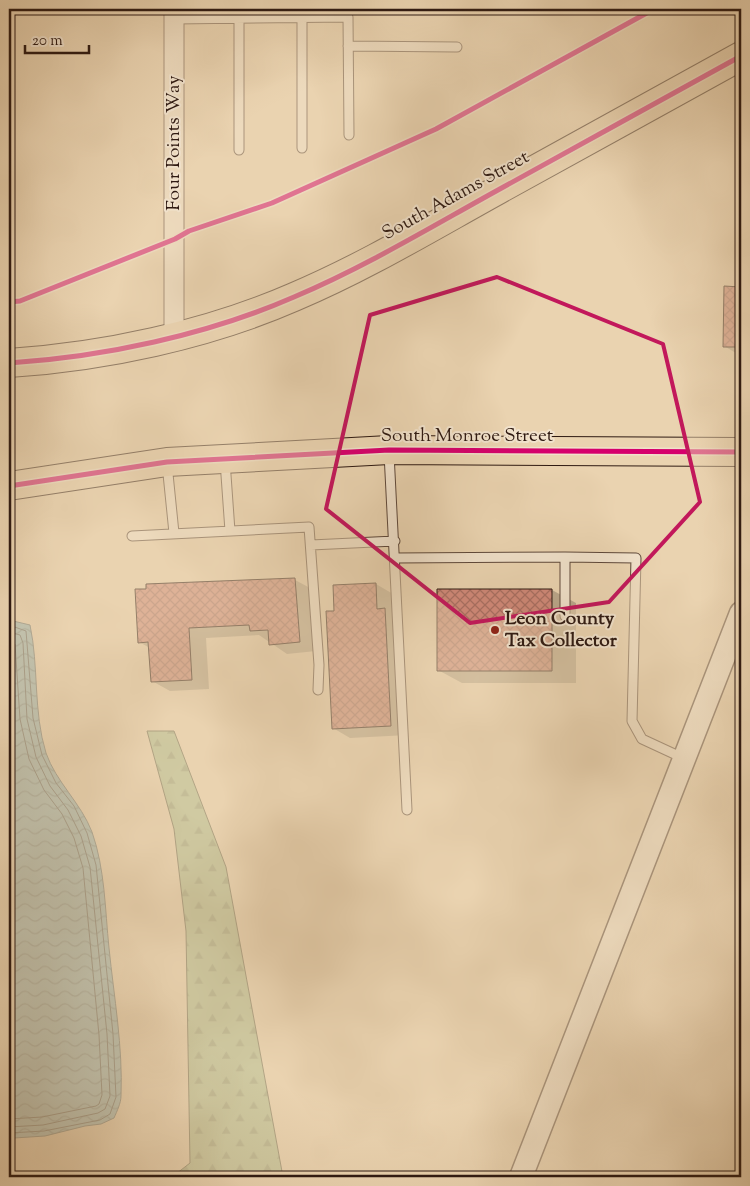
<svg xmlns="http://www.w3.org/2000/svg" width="750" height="1186" font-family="'Sorts Mill Goudy',serif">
<defs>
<pattern id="forest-firs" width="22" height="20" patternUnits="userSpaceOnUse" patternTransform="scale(1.25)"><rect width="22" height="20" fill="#b1be90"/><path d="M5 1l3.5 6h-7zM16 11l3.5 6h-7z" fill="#99a37b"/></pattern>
<pattern id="water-waves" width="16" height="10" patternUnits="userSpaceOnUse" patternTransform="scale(1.25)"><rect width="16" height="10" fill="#9ab6b4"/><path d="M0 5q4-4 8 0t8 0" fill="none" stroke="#7e9391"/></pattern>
<pattern id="building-cross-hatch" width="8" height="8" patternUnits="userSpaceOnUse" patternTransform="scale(1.25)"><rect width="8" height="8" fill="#d08979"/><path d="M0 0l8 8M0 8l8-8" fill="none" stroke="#a96f62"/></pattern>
</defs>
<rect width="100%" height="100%" fill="#ead3b0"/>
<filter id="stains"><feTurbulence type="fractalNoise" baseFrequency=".004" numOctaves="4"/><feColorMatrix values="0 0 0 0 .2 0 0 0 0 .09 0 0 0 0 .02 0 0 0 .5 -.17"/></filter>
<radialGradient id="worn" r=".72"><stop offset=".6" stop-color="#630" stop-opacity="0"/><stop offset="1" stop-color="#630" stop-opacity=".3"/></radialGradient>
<!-- forest -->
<path fill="url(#forest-firs)" stroke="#706c51" d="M147,731H174L226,867L283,1177H172L190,1163L186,931L174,829Z"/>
<!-- water -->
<path fill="url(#water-waves)" stroke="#6f7873" d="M9,620L30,625C39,667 33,711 46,753C56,782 81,803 92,832C105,869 105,909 109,948C114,997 123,1047 121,1096C121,1103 117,1111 114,1118L101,1124L85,1126L45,1136L14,1138H9Z"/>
<!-- shadow -->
<path fill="#0003" d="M725,288H741V356L724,346Z
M295,580L312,589L316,651L287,654L259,635L206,638L209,689L170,691L152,681L150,648L139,642Z
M376,584L393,594L394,615L402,619L408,735L350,738L333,728L334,586Z
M438,590H552L576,603V683H462L438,670Z"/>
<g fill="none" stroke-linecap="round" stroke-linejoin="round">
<!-- shore -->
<path stroke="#646863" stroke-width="1" d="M9,625L26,631L33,718L42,755L56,783L74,806L87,833L96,865L113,1034L116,1097L110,1114L100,1120L44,1131L9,1133
M9,632L20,635L23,643L27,719L36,757L50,786L68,810L81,836L90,867L107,1034L110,1096L105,1109L98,1113L43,1125L9,1127
M9,640L15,644L20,719L29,759L44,790L62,814L74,838L83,868L99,1035L102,1095L99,1104L96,1106L42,1117L9,1119"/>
</g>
<!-- building -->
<path fill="url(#building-cross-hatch)" stroke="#2f1a12" d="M724,286L741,287V347H723Z
M295,578L300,642L269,645L268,630L250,631L249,625L189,628L192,680L151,682L148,642L138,643L135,589H146V584Z
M376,583L377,609L385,608L391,726L332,729L326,611H334L333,585Z
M437,589H552V671H437Z"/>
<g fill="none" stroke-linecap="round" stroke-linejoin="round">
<!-- service casing -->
<g stroke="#5e483a" stroke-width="11">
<path id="service" d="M239,9V150
M174,19L348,17L349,135
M348,46L457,47
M302,148V9
M389,453L407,810
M225,461L230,531
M167,464L174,533
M132,536L309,527L319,665L318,690
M311,545L395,541
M565,557L636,558L632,721L642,739L683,758
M395,558L565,557V616"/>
</g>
<!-- minor casing -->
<g stroke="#5e483a" stroke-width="21">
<path id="minor" d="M174,9V337"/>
</g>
<!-- tertiary casing -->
<g stroke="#5e483a" stroke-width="25">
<path id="tertiary" d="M521,1177L741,613"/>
</g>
<!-- primary casing -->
<g stroke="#2f1a12" stroke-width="30">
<path id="primary" d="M9,363C103,357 207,335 294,297C365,267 431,227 498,190C579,145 660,101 741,56
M9,486L167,462L389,450L741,452"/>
</g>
<!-- service -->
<use href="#service" stroke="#f1e2cc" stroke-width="9"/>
<!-- minor -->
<use href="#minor" stroke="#f1e2cc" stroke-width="19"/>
<!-- tertiary -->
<use href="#tertiary" stroke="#f1e2cc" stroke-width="22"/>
<!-- primary -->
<use href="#primary" stroke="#ead3b0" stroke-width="28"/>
<!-- cycleway casing -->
<g stroke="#f1e2cc" stroke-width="8">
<path id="cycleway" d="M9,302L20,301L175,239L189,231L272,203L436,129L654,9
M9,363C103,357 207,335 294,297C365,267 431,227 498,190C579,145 660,101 741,56
M9,486L167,462L389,450L741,452"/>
</g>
<!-- cycleway -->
<use href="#cycleway" stroke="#d6006c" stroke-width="5"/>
</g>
<!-- marked area -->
<path d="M0 0H750V1186H0ZM497,277L663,344L700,502L609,602L470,623L326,509L370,315Z" fill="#ead3b0" fill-opacity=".55" fill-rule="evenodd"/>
<path fill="none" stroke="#c2185b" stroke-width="4" stroke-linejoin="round" d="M497,277L663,344L700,502L609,602L470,623L326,509L370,315Z"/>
<!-- markers -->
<circle fill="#8f2418" stroke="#f1e2cc" stroke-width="2" cx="495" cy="630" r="5"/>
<g text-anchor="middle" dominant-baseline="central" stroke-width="4" stroke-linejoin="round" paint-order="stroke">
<!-- street labels -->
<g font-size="19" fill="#2f1a12" stroke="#f1e2cc">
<text transform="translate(174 143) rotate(-90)">Four Points Way</text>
<text transform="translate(456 196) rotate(-29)">South Adams Street</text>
<text x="467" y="436">South Monroe Street</text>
</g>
<!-- poi labels -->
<g font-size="19" font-weight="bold" fill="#2f1a12" stroke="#f1e2cc" text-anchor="start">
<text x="505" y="619">Leon County<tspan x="505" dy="22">Tax Collector</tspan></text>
</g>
</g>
<!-- margin -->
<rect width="750" height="1186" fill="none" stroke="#ead3b0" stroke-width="30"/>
<rect x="10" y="10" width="730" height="1166" fill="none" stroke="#2f1a12" stroke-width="2.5"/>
<rect x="15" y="15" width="720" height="1156" fill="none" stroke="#2f1a12"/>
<!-- scale -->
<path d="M25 45v8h64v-8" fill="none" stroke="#2f1a12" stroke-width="2.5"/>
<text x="32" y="45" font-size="15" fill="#2f1a12" stroke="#f1e2cc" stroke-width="4" paint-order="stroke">20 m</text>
<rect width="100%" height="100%" filter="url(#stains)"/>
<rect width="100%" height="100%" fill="url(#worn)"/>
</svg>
